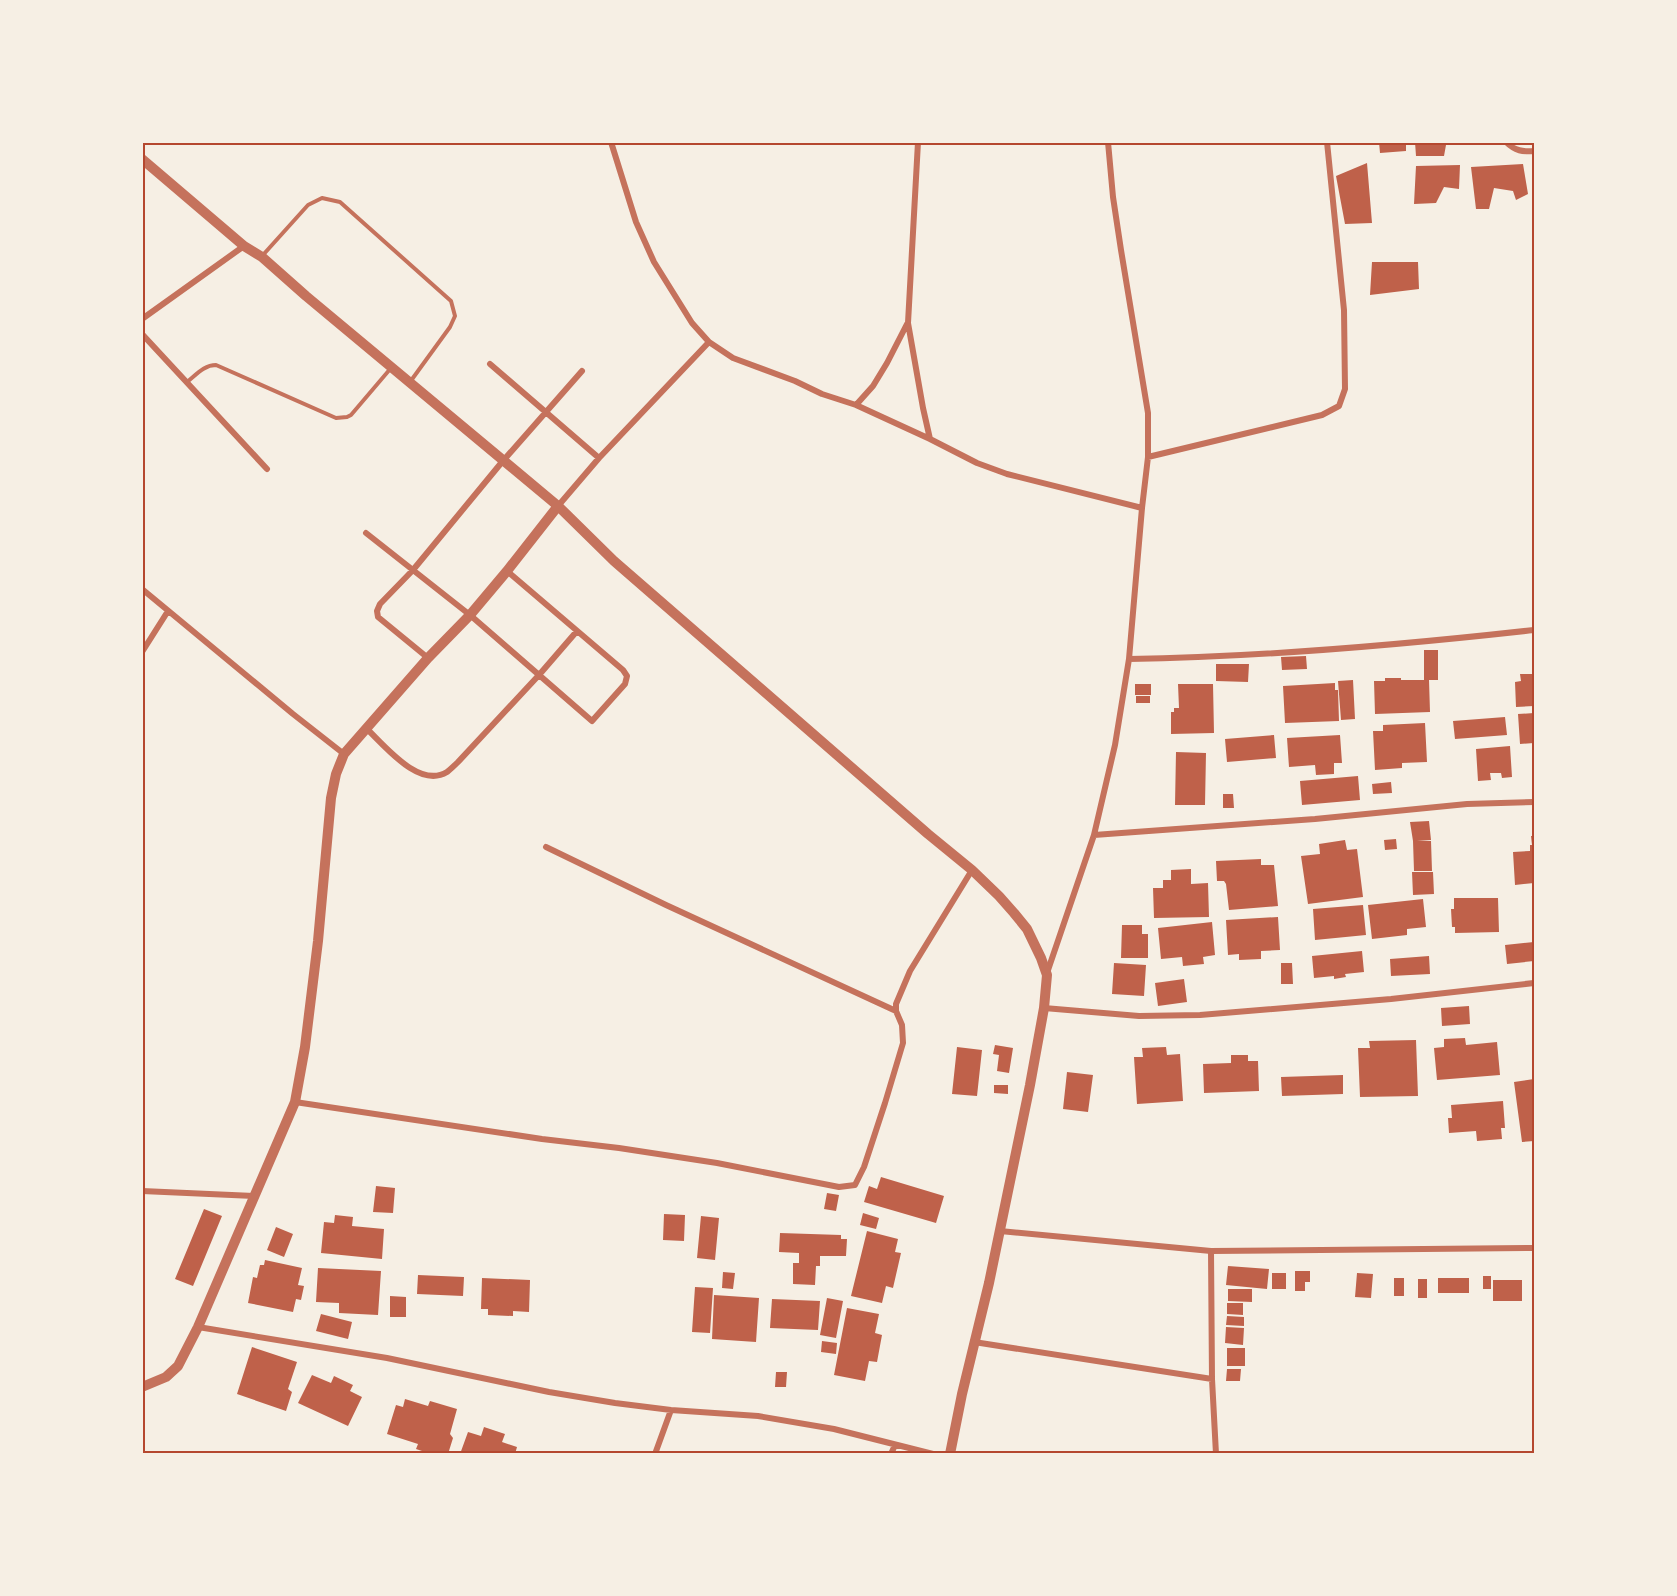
<svg xmlns="http://www.w3.org/2000/svg" width="1677" height="1596" font-family="Mulish,sans-serif">
<rect width="100%" height="100%" fill="#f6efe4"/>
<!-- building -->
<path fill="#bf614a" d="M1379,142H1406V151L1380,153Z
M1415,142H1437V145H1446L1444,156H1416Z
M1367,163L1372,223L1345,224L1336,176Z
M1523,164L1528,194L1516,200L1513,191L1494,188L1489,209H1476L1471,167Z
M1460,165L1459,189L1444,187L1436,203L1414,204L1416,166Z
M1372,262H1418L1419,289L1370,295Z
M1424,650H1438V680H1429L1430,712L1375,714L1374,681H1385V678H1401V680H1424Z
M1306,656L1307,669L1282,670L1281,657Z
M1216,664H1249L1248,682L1216,681Z
M1520,674H1534V706L1516,707L1515,682L1521,681Z
M1353,680L1355,719L1341,720L1338,681Z
M1335,683V690H1338L1339,721L1285,723L1283,686Z
M1135,684H1151V695H1135Z
M1178,684H1213L1214,733L1171,734V712H1174V708H1179Z
M1136,696H1150V703H1136Z
M1534,713V743L1520,744L1518,714Z
M1505,717L1507,735L1455,739L1453,721Z
M1425,723L1427,762L1402,763V768L1375,770L1373,731H1383V725Z
M1274,735L1276,758L1227,762L1225,739Z
M1340,735L1342,763H1334V774L1316,775L1315,765L1289,767L1287,738Z
M1510,746L1512,777L1502,778L1501,773H1490L1491,780L1478,781L1476,749Z
M1176,752L1206,753L1205,805H1175Z
M1358,776L1360,800L1302,805L1300,781Z
M1391,782L1392,793L1373,794L1372,784Z
M1223,794H1233L1234,808H1223Z
M1429,821L1431,840L1417,841H1431L1432,871H1414L1413,841L1410,822Z
M1531,836H1534V883L1515,885L1513,852L1530,851V845H1532Z
M1396,839L1397,849L1385,850L1384,840Z
M1345,840L1347,850L1357,849L1363,897L1308,904L1301,856L1320,854L1319,844Z
M1261,859V865H1274L1278,906L1229,910L1226,884L1224,881H1217L1216,861Z
M1191,869V884L1208,883L1209,917L1154,918L1153,888H1163V880H1171V870Z
M1412,872H1433L1434,894L1413,895Z
M1454,898H1498L1499,932L1455,933V927H1452L1451,909H1454Z
M1423,899L1426,927L1407,929V935L1372,939L1368,905Z
M1363,905L1366,935L1315,940L1313,909Z
M1278,917L1280,950L1261,951V959L1239,960V954L1228,955L1226,920Z
M1212,922L1215,955L1203,957L1204,964L1183,966L1182,957L1161,959L1158,928Z
M1122,925H1142V934H1148V958H1121Z
M1534,942V961L1507,964L1505,945Z
M1362,951L1364,972L1345,974L1346,977L1334,979V976L1314,978L1312,956Z
M1429,956L1430,974L1391,976L1390,959Z
M1114,963L1146,965L1144,996L1112,994Z
M1281,963H1292L1293,984H1281Z
M1184,979L1187,1002L1158,1006L1155,983Z
M1469,1006L1470,1024L1442,1026L1441,1008Z
M1465,1038L1466,1045L1497,1042L1500,1075L1437,1080L1434,1048L1444,1047V1039Z
M1416,1040L1418,1096L1360,1097L1358,1048H1370L1369,1041Z
M995,1045L1013,1048L1009,1073L997,1071L999,1055L993,1054Z
M957,1047L982,1050L977,1096L952,1094Z
M1166,1047L1167,1055L1180,1054L1183,1101L1137,1104L1134,1057H1143L1142,1048Z
M1231,1055H1248V1061H1258L1259,1091L1204,1093L1203,1064L1231,1063Z
M1067,1072L1093,1075L1088,1112L1063,1109Z
M1343,1075V1094L1282,1096L1281,1077Z
M1534,1079V1141L1522,1142L1514,1082Z
M994,1085H1008V1094L994,1093Z
M1503,1101L1505,1128H1501L1502,1139L1477,1141L1476,1131L1449,1133L1448,1118H1452L1451,1105Z
M881,1177L944,1196L936,1223L864,1202L869,1186L877,1189Z
M376,1186L395,1188L393,1213L373,1212Z
M827,1193L839,1195L836,1211L824,1209Z
M204,1209L222,1216L193,1286L175,1279Z
M863,1213L879,1218L876,1229L860,1225Z
M664,1214L685,1215L684,1241L663,1240Z
M335,1215L353,1217L352,1226L384,1229L382,1259L321,1253L324,1222L334,1223Z
M701,1216L719,1218L715,1260L697,1258Z
M276,1227L293,1234L284,1257L267,1250Z
M867,1231L898,1239L895,1252L901,1253L893,1288L886,1286L882,1303L851,1296Z
M780,1233L841,1235V1239H847L846,1256H820V1266H816L815,1285L793,1284V1263H799V1253L779,1252Z
M265,1260L302,1268L298,1285L304,1286L301,1300L296,1299L293,1312L248,1303L253,1277L257,1278L260,1265H264Z
M1228,1266L1269,1269L1267,1289L1226,1285Z
M318,1268L381,1271L378,1315L339,1313V1303L316,1302Z
M1295,1271H1310V1282H1305V1291H1295Z
M723,1272L735,1273L733,1289L722,1288Z
M1272,1273H1286V1289H1272Z
M1357,1273L1373,1274L1371,1298L1355,1297Z
M418,1275L464,1277L463,1296L417,1294Z
M1483,1276H1491V1289H1483Z
M482,1278L530,1280L529,1312L513,1311V1316L488,1315V1309H481Z
M1394,1278H1404V1296H1394Z
M1438,1278H1469V1293H1438Z
M1418,1279H1427V1298H1418Z
M1493,1280H1522V1301H1493Z
M695,1287L713,1288L710,1333L692,1332Z
M1228,1289H1252V1302L1228,1301Z
M714,1295L759,1298L756,1342L712,1339Z
M390,1296L406,1297V1317H390Z
M827,1298L843,1301L836,1338L820,1335Z
M772,1299L820,1301L818,1330L770,1328Z
M1227,1303H1243V1315L1227,1314Z
M847,1308L879,1314L875,1333L882,1335L877,1362L869,1361L865,1381L834,1375Z
M321,1314L352,1322L348,1339L316,1331Z
M1227,1316L1244,1317V1326L1226,1325Z
M1226,1327L1244,1328L1243,1345L1225,1343Z
M822,1341L837,1343L836,1354L821,1352Z
M252,1347L297,1362L288,1389L292,1392L286,1411L237,1394Z
M1227,1348H1245V1366H1227Z
M1227,1369H1241L1240,1381H1226Z
M776,1372H787L786,1387H775Z
M312,1375L331,1383L334,1376L353,1385L350,1391L362,1397L348,1426L298,1403Z
M405,1399L428,1406L430,1401L457,1409L450,1434L453,1438L448,1454H431L416,1449L418,1444L387,1434L396,1405L403,1407Z
M484,1427L505,1434L502,1442L517,1447L515,1454H460L468,1432L481,1436Z"/>
<g fill="none" stroke-linecap="round" stroke-linejoin="round">
<!-- service -->
<path stroke="#c5725c" stroke-width="4" d="M262,256L308,205L322,198L340,202L451,301L455,316L450,327L410,382
M187,382C196,375 204,365 216,365L336,418L347,417L351,415L391,368"/>
<!-- minor -->
<path stroke="#c5725c" stroke-width="6" d="M611,142L636,222L654,262L692,323L709,342L733,358L795,381L822,394L856,405L930,439
M918,142L908,323L923,408L930,439L977,463L1007,474L1142,508
M1506,142C1515,151 1523,152 1534,151
M142,319L244,246
M142,334L267,469
M490,364L599,458
M856,405L873,386L887,363L907,324
M1148,457L1322,415L1339,406L1345,389L1344,310L1327,142
M558,506L599,458L709,342
M366,533L470,615L592,721L625,684L627,676L623,670L507,571
M142,589L293,714L344,754
M142,652L168,611
M428,658L378,617L377,611L380,604L413,570L502,462L582,371
M1129,659C1265,657 1400,645 1534,630
M366,728C385,746 419,789 447,772C451,769 455,765 458,762L539,675L577,631
M1094,835L1315,819L1467,804L1534,802
M546,847L666,905L896,1011
M1047,973L1094,835L1115,745L1129,659L1142,508L1148,457V413L1121,250L1113,197L1108,142
M1044,1008L1139,1016L1200,1015L1391,999L1534,983
M295,1102L542,1139L619,1148L717,1163L839,1187L855,1185L864,1167L885,1103L903,1043L902,1025L896,1011V1004L910,971L972,870
M142,1191L254,1196
M1000,1231L1211,1251L1534,1248
M1211,1251L1212,1379L1216,1454
M198,1327L387,1358L549,1392L615,1403L671,1410L758,1416L834,1429L933,1454
M974,1342L1212,1379
M655,1454L671,1410
M891,1454L895,1445"/>
<!-- tertiary -->
<path stroke="#c5725c" stroke-width="10" d="M142,159L244,246L262,257L306,296L558,506L614,561L928,834L972,870L999,896L1014,913L1027,929L1041,958L1047,975L1044,1008L1030,1085L989,1283L962,1394L950,1454
M142,1387L166,1377L178,1366L198,1327L295,1102L305,1047L318,941L331,798L336,774L344,754L428,658L470,615L507,571L558,506"/>
</g>
<!-- border -->
<rect width="1677" height="1596" fill="none" stroke="#f6efe4" stroke-width="288"/>
<rect x="144" y="144" width="1389" height="1308" fill="none" stroke="#b5482f" stroke-width="2"/>
</svg>
